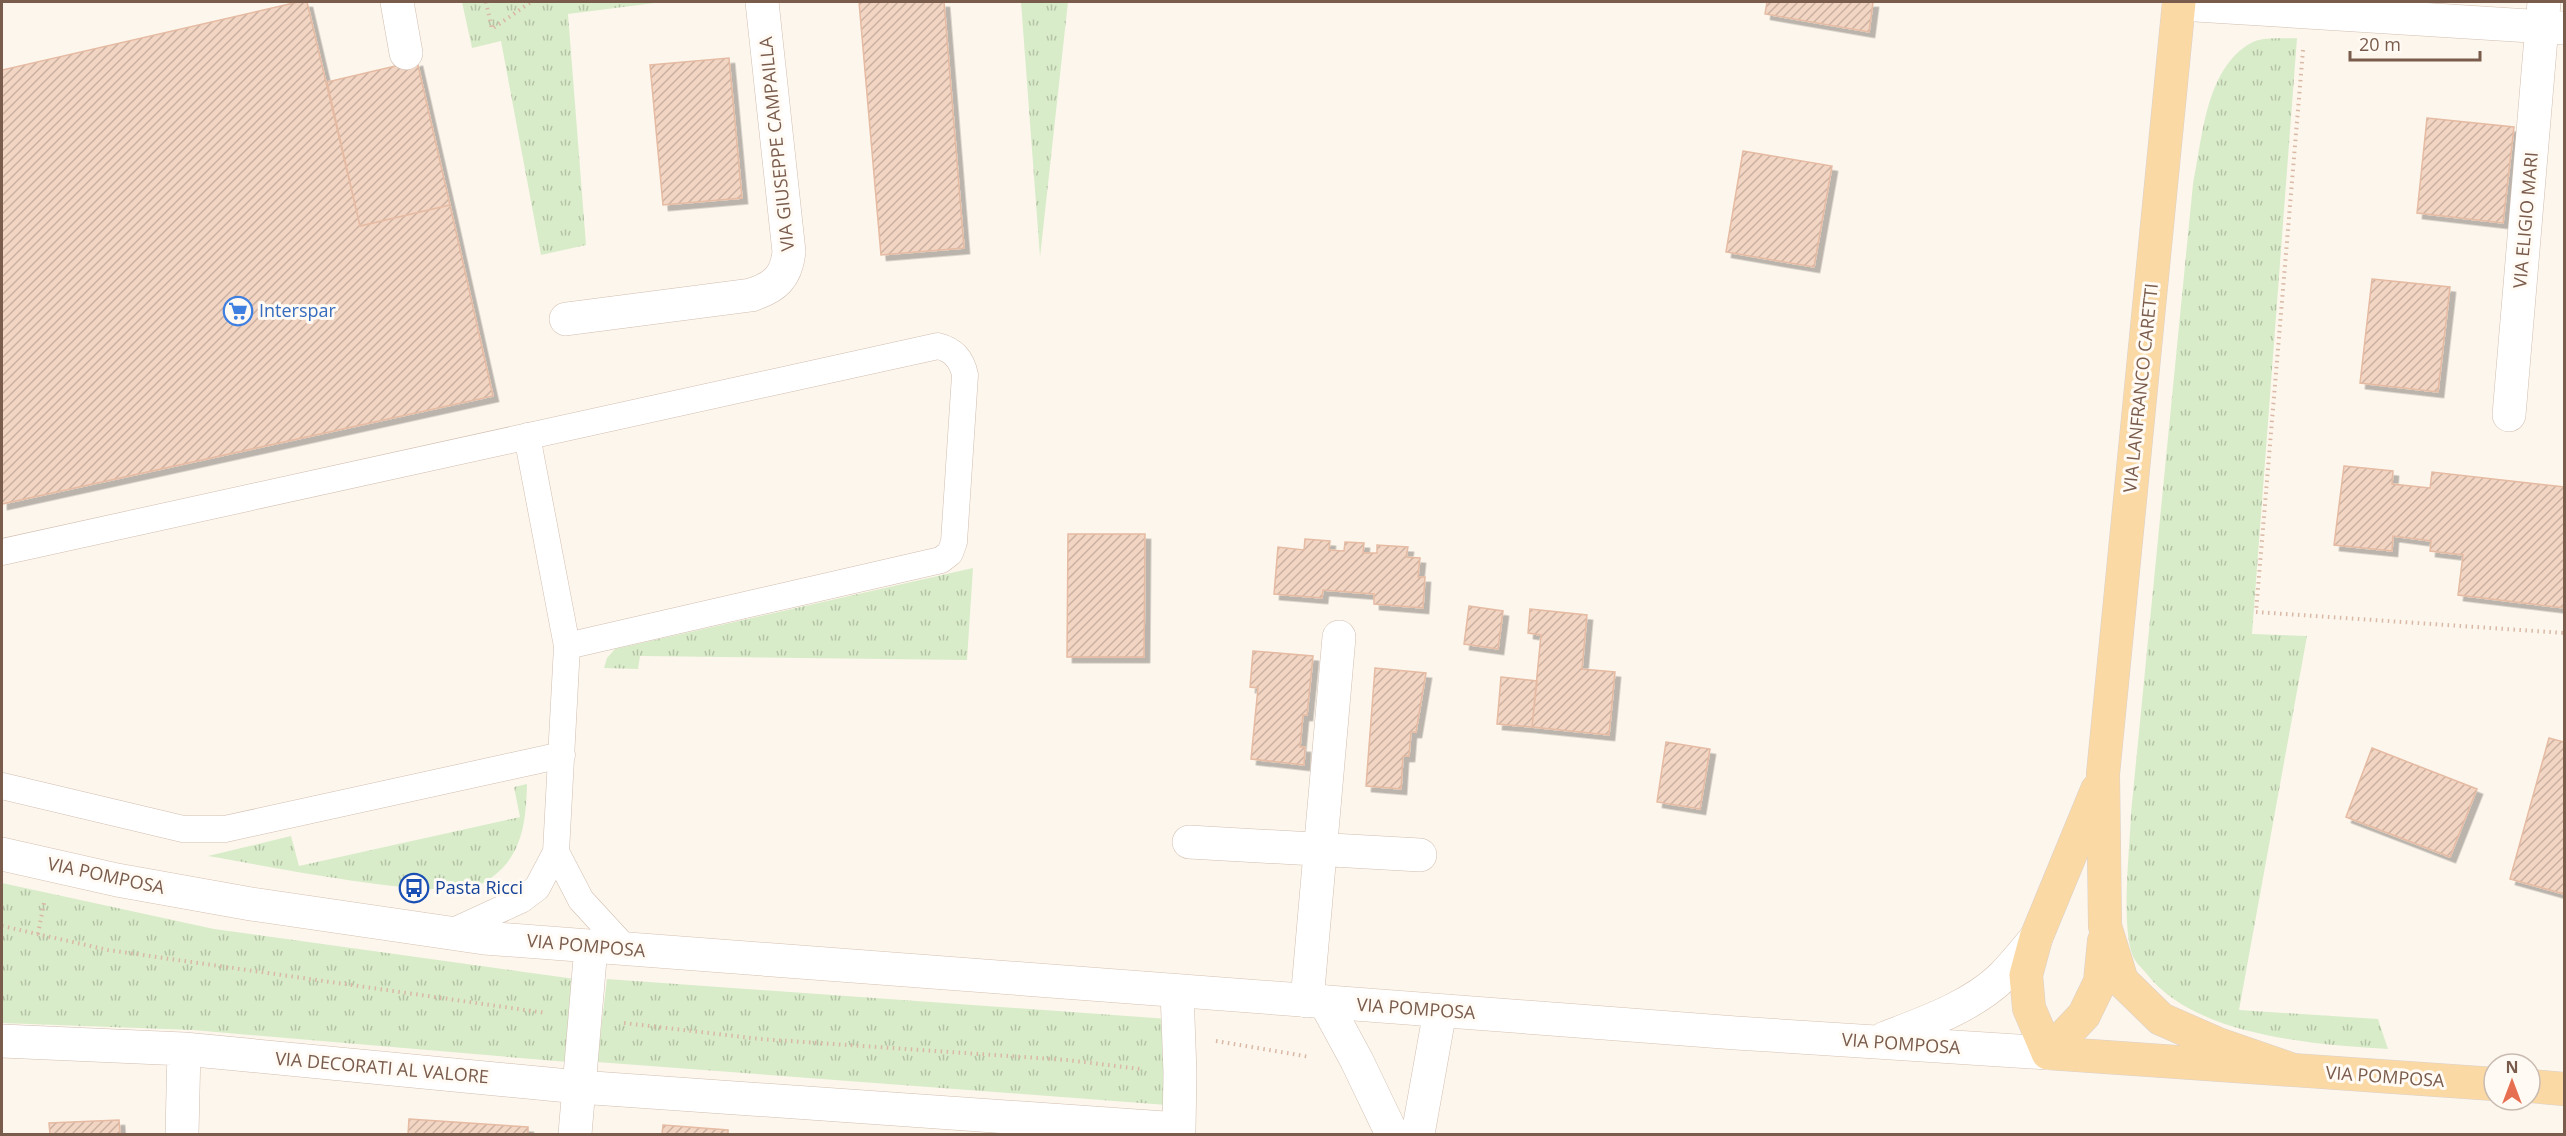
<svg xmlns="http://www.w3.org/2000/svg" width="2566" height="1136" font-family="'Open Sans',sans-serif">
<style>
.grass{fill:url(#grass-tufts)}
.building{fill:url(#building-hatch);stroke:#e6bba3;stroke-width:1.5;filter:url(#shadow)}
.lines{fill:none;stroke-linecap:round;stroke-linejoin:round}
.lane-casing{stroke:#d1beb0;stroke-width:27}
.street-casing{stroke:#d1beb0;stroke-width:34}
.secondary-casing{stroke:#d6c0b0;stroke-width:34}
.primary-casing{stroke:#dad1cd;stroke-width:34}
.path{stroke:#d9b8a5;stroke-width:4;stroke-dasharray:1.5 4.5;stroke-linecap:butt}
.lane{stroke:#fff;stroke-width:26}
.street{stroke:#fff;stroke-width:33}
.secondary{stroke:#fff;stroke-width:33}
.primary{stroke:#fbd9a5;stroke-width:33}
.labels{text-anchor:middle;stroke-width:6;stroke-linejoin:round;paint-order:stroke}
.street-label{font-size:18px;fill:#7a5c4d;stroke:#fffaf3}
.shop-label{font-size:18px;fill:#366cbe;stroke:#fffaf3;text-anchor:start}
.transit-label{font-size:18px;fill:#164399;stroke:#fffaf3;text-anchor:start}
</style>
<defs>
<pattern id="grass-tufts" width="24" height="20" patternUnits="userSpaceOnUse" patternTransform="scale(1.5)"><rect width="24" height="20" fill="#d8ecc9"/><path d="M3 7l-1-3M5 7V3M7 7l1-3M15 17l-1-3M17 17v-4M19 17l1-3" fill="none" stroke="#b4c2a5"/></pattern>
<pattern id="building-hatch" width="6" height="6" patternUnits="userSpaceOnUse" patternTransform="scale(1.5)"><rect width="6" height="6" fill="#f3d5c3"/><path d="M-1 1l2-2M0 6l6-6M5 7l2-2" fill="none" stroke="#cab0a1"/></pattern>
<filter id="shadow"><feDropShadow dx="5.5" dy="5.5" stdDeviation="0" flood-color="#0004"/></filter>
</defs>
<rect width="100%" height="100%" fill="#fdf6ec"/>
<path class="grass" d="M 462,2 L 663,2 L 568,14 L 586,245 L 541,255 L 501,41 L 472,48 Z
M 1021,2 L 1068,2 L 1040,257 Z
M 2297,38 L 2252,634 L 2307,636 L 2239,1010 L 2378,1019 L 2388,1049 C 2314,1044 2195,1037 2146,973 C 2141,967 2134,961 2132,954 C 2121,920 2130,850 2131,813 L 2193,184 C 2203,137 2205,69 2251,43 C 2262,36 2285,39 2297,38 Z
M 973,568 L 967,660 L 640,656 L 638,669 L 604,668 L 607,658 L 615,649 Z
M 527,784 C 526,824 522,861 483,883 C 446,904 259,864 208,856 L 291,836 L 299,866 L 520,817 L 514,787 Z
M 2,883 L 214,929 L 575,979 L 568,1062 L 193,1030 L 2,1023 Z
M 607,979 L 1169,1019 L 1167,1105 L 597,1062 Z"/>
<path class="building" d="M 298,2 L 307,2 L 360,226 L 450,205 L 493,396 L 2,504 L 2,70 Z
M 859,2 L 944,2 L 964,248 L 881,255 Z
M 1767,2 L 1873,2 L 1869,32 L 1765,14 Z
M 729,58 L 742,198 L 663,205 L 650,65 Z
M 417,61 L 450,205 L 360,226 L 327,82 Z
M 2427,118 L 2514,127 L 2503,223 L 2417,213 Z
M 1743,151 L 1832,166 L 1814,267 L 1726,252 Z
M 2372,279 L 2450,287 L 2438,392 L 2360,383 Z
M 2344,466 L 2393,471 L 2392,484 L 2430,488 L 2432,472 L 2564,487 L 2564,608 L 2458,595 L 2463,555 L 2430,551 L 2431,541 L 2393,536 L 2392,551 L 2334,545 Z
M 1068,534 L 1145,534 L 1144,657 L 1067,657 Z
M 1305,539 L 1330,541 L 1329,550 L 1344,551 L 1345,542 L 1364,543 L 1363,553 L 1377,553 L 1377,545 L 1408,547 L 1406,557 L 1420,558 L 1418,577 L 1425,577 L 1423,608 L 1374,604 L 1374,594 L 1323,590 L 1322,598 L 1274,594 L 1278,547 L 1304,550 Z
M 1469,606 L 1503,611 L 1498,649 L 1464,644 Z
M 1530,609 L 1587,615 L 1582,669 L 1615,672 L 1609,735 L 1532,727 L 1541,635 L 1528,633 Z
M 1253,651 L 1313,656 L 1307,715 L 1303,715 L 1300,747 L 1305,747 L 1304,765 L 1251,759 L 1258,688 L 1250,687 Z
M 1375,668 L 1426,673 L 1416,732 L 1411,732 L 1409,756 L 1403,756 L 1401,789 L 1366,786 Z
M 1501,677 L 1537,681 L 1532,727 L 1497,724 Z
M 2549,738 L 2564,742 L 2564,894 L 2510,879 Z
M 1666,742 L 1710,749 L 1700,809 L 1657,802 Z
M 2372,748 L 2477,789 L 2450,857 L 2346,817 Z
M 409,1119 L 528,1127 L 528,1134 L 408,1134 Z
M 119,1120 L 120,1134 L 50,1134 L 49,1123 Z
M 663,1125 L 728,1130 L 728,1134 L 662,1134 Z"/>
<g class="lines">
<g class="lane-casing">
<path id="lane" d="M 527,436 L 567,646 L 556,852
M 2,552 L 938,346 C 954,350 962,360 965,375 L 954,542 L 950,553 L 941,560 L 567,646
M 2,786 L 183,829 L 225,829 L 562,755
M 449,933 L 521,900 L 537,888 L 556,852 L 581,900 L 627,950"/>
</g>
<g class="street-casing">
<path id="street" d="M 397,2 L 406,53
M 2179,4 L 2563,28
M 566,319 L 751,295 C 775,287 786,278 789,252 L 762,2
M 2509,415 L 2544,2
M 1189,842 L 1420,855
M 1307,1001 L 1339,637
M 1325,1002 L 1357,1061 L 1392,1134
M 2,1041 L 184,1049 L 579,1087 L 1179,1129 L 1180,1073 L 1177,991
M 182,1134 L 184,1049
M 575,1134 L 591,947
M 1418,1134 L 1440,1011"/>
</g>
<g class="secondary-casing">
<path id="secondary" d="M 2,854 L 117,880 L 251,904 L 484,938 L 1736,1033 L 2048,1053
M 1885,1038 C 1924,1023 1971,1007 2002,977 C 2014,965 2025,951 2036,938"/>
</g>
<g class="primary-casing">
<path id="primary" d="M 2179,2 L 2103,774 L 2105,926 L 2122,981 L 2161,1019 L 2218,1044 L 2293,1070
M 2048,1053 L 2494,1084
M 2048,1053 L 2029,1008 L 2026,975 L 2036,938 L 2097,790
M 2048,1053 L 2084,1015 L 2100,982 L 2104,941
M 2530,1086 L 2564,1089"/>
</g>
<path class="path" d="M 486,2 L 492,29 L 531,2
M 2303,50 L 2256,612 L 2564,633
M 2,926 L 108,950 L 546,1013
M 38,934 L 44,903
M 624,1023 L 760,1039 L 1067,1060 L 1140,1069
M 1216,1041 L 1310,1057"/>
<use href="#lane" class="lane"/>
<use href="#street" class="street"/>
<use href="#secondary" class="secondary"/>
<use href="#primary" class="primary"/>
</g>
<defs>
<g id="supermarket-ring" transform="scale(1.5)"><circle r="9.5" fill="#fffaf3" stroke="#3f7fe0" stroke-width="1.5"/><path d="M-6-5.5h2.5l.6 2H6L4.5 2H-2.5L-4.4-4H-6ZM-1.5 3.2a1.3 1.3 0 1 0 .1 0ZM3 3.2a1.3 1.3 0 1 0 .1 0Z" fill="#3f7fe0"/></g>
<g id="bus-ring" transform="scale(1.5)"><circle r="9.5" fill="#fffaf3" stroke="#1a4fb4" stroke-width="1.5"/><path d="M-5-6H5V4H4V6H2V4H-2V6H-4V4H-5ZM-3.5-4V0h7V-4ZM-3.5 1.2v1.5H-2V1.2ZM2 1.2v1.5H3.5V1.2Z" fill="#1a4fb4"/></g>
</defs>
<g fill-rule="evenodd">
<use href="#supermarket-ring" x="238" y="311"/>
<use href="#bus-ring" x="414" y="888"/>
</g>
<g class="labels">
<g class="street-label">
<text transform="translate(777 144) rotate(-96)" y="6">VIA GIUSEPPE CAMPAILLA</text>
<text transform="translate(2526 220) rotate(-85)" y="6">VIA ELIGIO MARI</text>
<text transform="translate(2141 388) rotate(-84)" y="6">VIA LANFRANCO CARETTI</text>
<text transform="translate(106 876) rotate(12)" y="6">VIA POMPOSA</text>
<text transform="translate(586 946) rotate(5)" y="6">VIA POMPOSA</text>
<text transform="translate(1416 1009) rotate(4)" y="6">VIA POMPOSA</text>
<text transform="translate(1901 1044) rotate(4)" y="6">VIA POMPOSA</text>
<text transform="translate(382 1068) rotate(5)" y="6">VIA DECORATI AL VALORE</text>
<text transform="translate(2385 1077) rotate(4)" y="6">VIA POMPOSA</text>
</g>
<g class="shop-label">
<text x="259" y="317">Interspar</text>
</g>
<g class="transit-label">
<text x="435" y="894">Pasta Ricci</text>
</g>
</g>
<rect width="2566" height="1136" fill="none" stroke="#7a5c4d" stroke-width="6"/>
<g transform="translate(2512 1082)"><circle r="28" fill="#fffaf3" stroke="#cabbb1" stroke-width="1.5"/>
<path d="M0-4.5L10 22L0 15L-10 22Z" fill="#e76f51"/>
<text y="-9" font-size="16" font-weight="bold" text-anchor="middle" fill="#7a5c4d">N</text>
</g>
<path d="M2350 51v9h130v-9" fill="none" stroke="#7a5c4d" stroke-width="3"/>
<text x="2359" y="51" font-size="18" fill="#7a5c4d" stroke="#fffaf3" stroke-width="4.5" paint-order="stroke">20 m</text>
</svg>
